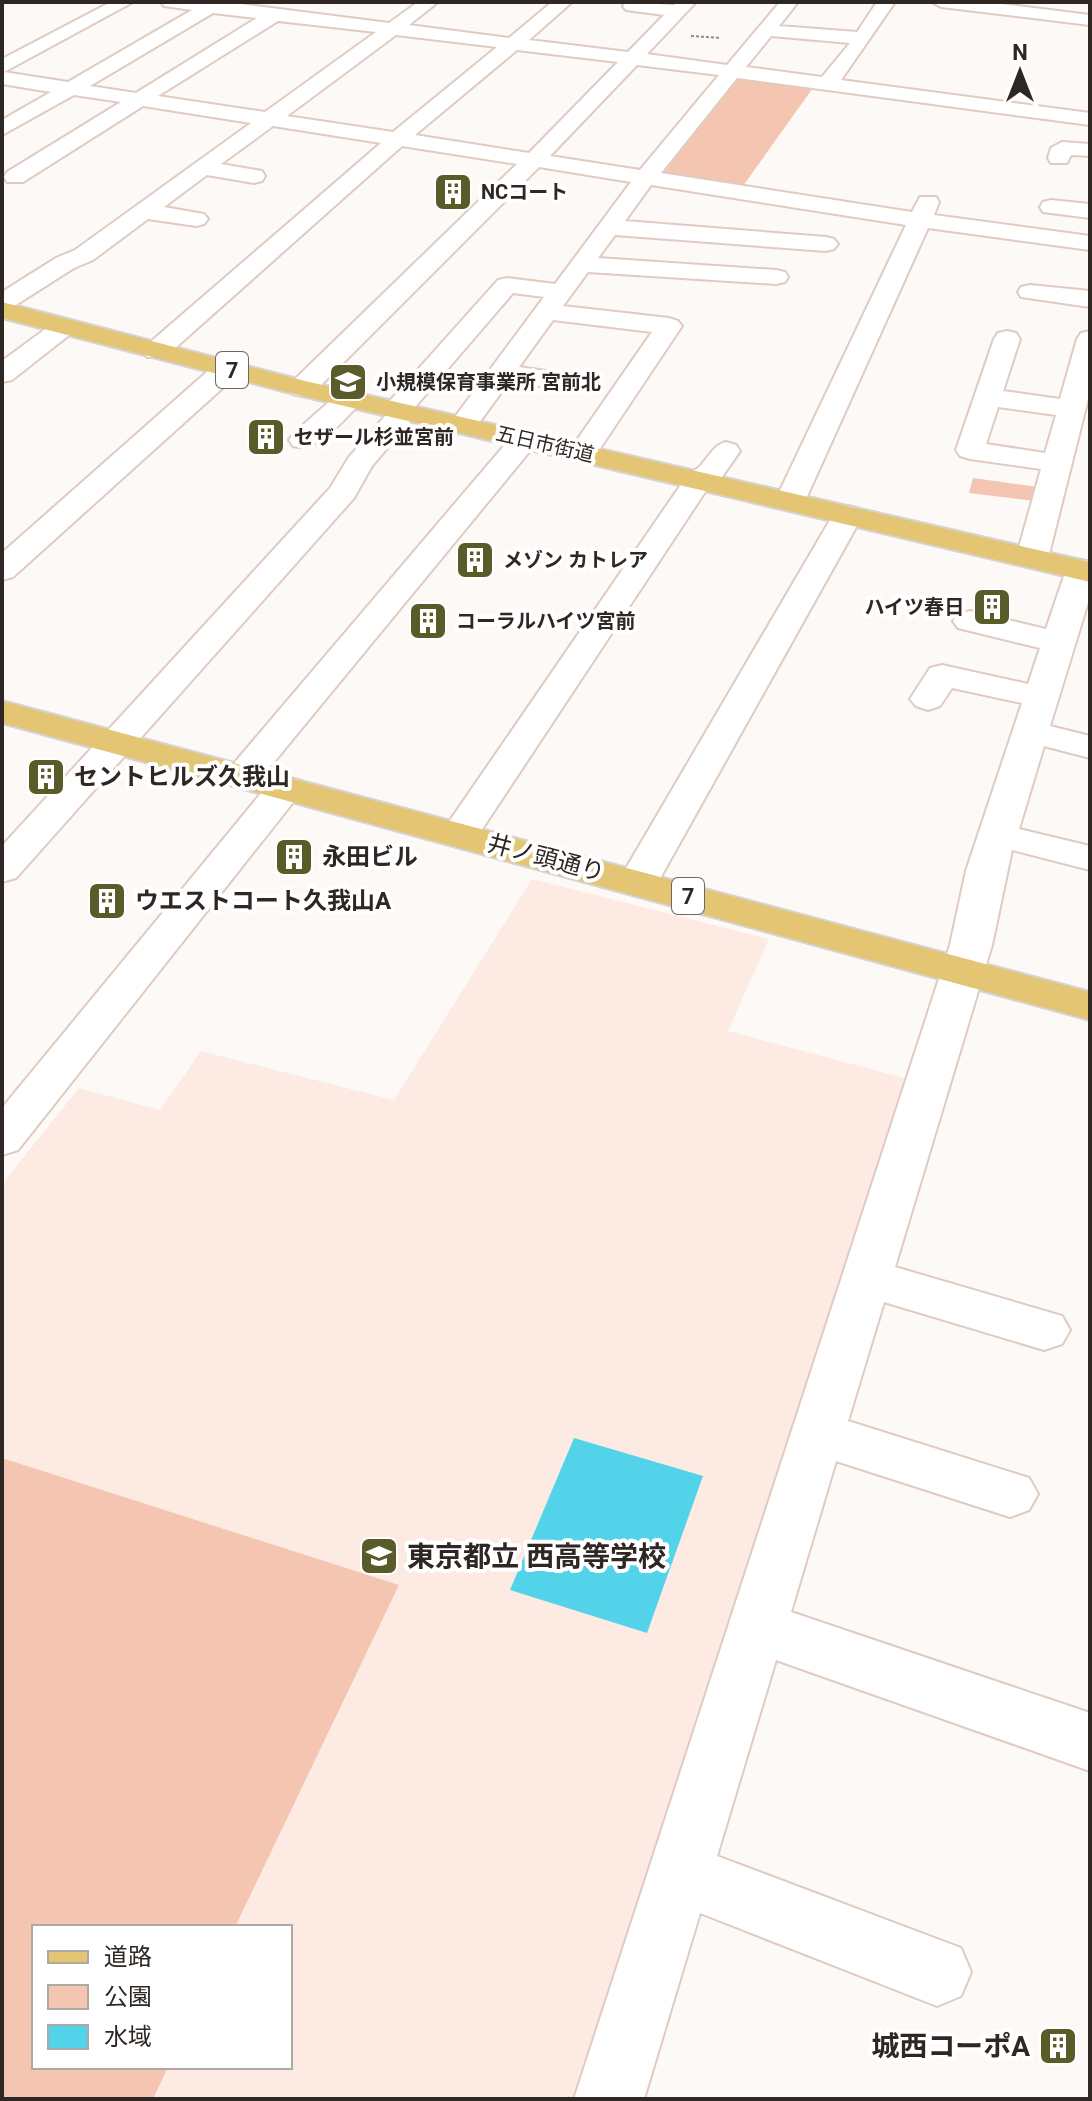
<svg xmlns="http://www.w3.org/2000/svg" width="1092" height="2101" font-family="Roboto,'Noto Sans JP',sans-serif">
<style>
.built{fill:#fdebe3;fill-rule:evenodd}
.green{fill:#f4c5b0}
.water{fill:#53d3e9}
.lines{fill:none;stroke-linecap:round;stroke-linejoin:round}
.minor-casing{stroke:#e0cbc1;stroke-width:4}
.major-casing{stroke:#d5d4d3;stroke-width:4}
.path{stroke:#908a86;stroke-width:2;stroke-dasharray:3 2;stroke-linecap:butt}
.minor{fill:#fff;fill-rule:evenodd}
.major{fill:#e4c574;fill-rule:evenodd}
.labels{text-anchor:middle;stroke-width:8;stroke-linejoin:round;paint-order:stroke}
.far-poi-label{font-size:20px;font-weight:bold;fill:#2f2723;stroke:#fff;text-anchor:start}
.far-street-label{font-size:20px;fill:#2f2723;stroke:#fff}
.shield{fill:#fff;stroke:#6d6865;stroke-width:2}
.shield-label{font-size:22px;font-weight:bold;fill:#2f2723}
.poi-label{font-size:24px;font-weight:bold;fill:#2f2723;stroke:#fff;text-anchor:start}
.street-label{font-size:24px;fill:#2f2723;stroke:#fff}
.near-poi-label{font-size:28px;font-weight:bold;fill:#2f2723;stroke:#fff;text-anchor:start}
</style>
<rect width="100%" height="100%" fill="#fdf9f7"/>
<path class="built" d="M 532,879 L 769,939 L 728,1031 L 915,1081 L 573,2099 L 2,2099 L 2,1184 L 79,1088 L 160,1110 L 201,1051 L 394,1100 ZM 34,1927 L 290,1927 L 290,2067 L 34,2067 Z"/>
<path class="green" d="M 739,75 L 815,85 L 743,186 L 663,174 Z
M 973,478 L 1038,487 L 1035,501 L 969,493 Z
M 2,1458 L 399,1585 L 235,1927 L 34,1927 L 34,2067 L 168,2067 L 153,2099 L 2,2099 Z"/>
<path class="water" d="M 574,1438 L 703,1476 L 647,1633 L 510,1590 Z"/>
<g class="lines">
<g class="minor-casing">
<path id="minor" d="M 111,2 L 133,2 L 4,72 L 68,82 L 192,10 L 164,6 L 161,2 L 225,2 L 389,23 L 418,2 L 438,2 L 409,25 L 509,38 L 552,2 L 572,2 L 529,40 L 628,52 L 664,15 L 626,10 L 623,6 L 626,2 L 674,5 L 677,2 L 696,2 L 647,54 L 727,65 L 780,2 L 798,2 L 779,26 L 857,32 L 877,2 L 895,2 L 841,80 L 1090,113 L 1090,125 L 737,78 L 661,173 L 912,212 L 920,197 L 936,197 L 939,202 L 934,215 L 1090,236 L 1090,250 L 928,228 L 805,501 L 801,507 L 790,510 L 779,507 L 775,501 L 906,225 L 651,185 L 625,221 L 826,237 L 834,239 L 838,244 L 834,249 L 826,251 L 615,235 L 598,258 L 776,270 L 785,272 L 788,277 L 785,282 L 776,284 L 588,272 L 563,306 L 669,318 L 678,321 L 682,326 L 593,459 L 583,462 L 573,459 L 568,453 L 652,332 L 553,320 L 519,367 L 573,375 L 577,381 L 573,387 L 563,389 L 509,382 L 473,431 L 463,433 L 453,431 L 449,425 L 544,297 L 513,293 L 415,407 L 418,412 L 372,466 L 354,498 L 16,878 L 2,882 L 2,846 L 330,488 L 349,457 L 386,415 L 383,410 L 387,404 L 498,280 L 507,278 L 555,284 L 631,182 L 539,167 L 312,394 L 302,396 L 292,394 L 288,388 L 292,382 L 517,164 L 402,146 L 165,357 L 147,357 L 143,351 L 147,345 L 381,143 L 273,126 L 221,164 L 262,171 L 265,176 L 262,181 L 254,183 L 207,175 L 164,207 L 204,214 L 208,219 L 204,224 L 196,226 L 148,219 L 93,260 L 74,268 L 11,308 L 2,311 L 2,292 L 56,258 L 75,250 L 251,123 L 143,106 L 23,182 L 7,182 L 4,177 L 7,172 L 121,102 L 74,95 L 2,135 L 2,120 L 51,92 L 2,84 L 2,59 ZM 213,13 L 257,18 L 136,93 L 90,86 ZM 278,21 L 376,32 L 265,112 L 158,96 ZM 396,35 L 497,47 L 393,132 L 287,116 ZM 771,36 L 850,43 L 822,77 L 746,67 ZM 517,50 L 618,62 L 529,153 L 415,135 ZM 637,65 L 719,75 L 640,170 L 550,156 Z
M 932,2 L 985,2 L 1090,15 L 1090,25 L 941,7 Z
M 1062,142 L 1090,144 L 1090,156 L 1071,155 L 1067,163 L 1051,163 L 1048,158 L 1051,148 Z
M 1051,200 L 1090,204 L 1090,218 L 1043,212 L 1040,207 L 1043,202 Z
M 1030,285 L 1090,291 L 1090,307 L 1021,297 L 1018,292 L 1021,287 Z
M 64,319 L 73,322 L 77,327 L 73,332 L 12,380 L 2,382 L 2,361 L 55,322 Z
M 1007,331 L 1016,333 L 1020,339 L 1003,391 L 1060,399 L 1077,339 L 1081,333 L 1090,331 L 1090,391 L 1048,558 L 1043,565 L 1032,567 L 1021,565 L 1016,558 L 1041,469 L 970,459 L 960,456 L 956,450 L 994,339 L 998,333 ZM 998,407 L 1056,415 L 1045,453 L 986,444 Z
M 227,361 L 237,363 L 240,369 L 237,375 L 13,577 L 2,580 L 2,553 L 217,363 Z
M 349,391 L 359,393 L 363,399 L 359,405 C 341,421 319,453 293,446 L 289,440 L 293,434 L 339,393 Z
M 524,431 L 534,434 L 538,440 L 534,446 L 256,784 L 243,787 L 230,784 L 224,776 L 230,768 L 514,434 Z
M 726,442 L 736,445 L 740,451 L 715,487 L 707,489 L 473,843 L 459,847 L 445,843 L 440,835 L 689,473 C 706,468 708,447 726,442 Z
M 848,506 L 859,509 L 863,515 L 658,882 L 652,891 L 638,894 L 624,891 L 618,882 L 833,515 L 837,509 Z
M 1082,560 L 1090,562 L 1090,596 L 1050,726 L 1090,736 L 1090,758 L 1044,746 L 1019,829 L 1090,846 L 1090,870 L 1012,850 L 992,945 L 895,1267 L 1062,1316 L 1070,1330 L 1062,1344 L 1044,1350 L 884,1302 L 848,1421 L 1029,1478 L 1038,1494 L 1029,1510 L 1010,1517 L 836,1461 L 791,1612 L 1090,1713 L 1090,1771 L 776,1660 L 717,1856 L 961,1948 L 971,1972 L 961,1996 L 937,2006 L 700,1913 L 644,2099 L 574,2099 L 950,945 L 966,871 L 1022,703 L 952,688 L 940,706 L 928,710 L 916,706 L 910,699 L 930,668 L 942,665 L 1028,684 L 1040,648 L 958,628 L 953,621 L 958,614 L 970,611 L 1046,629 L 1066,570 L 1071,563 Z
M 285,777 L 298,780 L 304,788 L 298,796 L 18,1150 L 2,1155 L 2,1108 L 272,780 Z"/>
</g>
<g class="major-casing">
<path id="major" d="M 2,302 L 305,381 L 1090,562 L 1090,582 L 302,396 L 2,318 Z
M 2,701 L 1090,992 L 1090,1020 L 2,723 Z"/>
</g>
<path class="path" d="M 691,36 L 721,38"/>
<use href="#minor" class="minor"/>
<use href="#major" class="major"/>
</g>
<defs>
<g id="building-square" transform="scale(2)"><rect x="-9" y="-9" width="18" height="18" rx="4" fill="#595c29" stroke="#fff"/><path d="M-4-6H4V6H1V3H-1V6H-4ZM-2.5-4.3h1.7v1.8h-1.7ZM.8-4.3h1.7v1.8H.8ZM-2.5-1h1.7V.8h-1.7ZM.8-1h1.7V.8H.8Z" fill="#fff"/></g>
<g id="school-square" transform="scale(2)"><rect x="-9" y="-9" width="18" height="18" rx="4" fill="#595c29" stroke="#fff"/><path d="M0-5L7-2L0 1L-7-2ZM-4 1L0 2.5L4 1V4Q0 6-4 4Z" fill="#fff"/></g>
</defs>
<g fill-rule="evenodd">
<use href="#building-square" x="453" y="192"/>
<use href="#school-square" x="348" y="382"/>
<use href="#building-square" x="266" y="437"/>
<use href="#building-square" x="475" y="560"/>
<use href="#building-square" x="992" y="607"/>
<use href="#building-square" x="428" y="621"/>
<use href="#building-square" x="46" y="777"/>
<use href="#building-square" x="294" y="857"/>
<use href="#building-square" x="107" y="901"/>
<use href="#school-square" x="379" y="1556"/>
<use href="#building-square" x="1058" y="2046"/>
</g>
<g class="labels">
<g class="far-poi-label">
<text x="481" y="199">NCコート</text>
<text x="376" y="389">小規模保育事業所 宮前北</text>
<text x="294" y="444">セザール杉並宮前</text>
<text x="503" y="567">メゾン カトレア</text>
<text x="964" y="614" text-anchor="end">ハイツ春日</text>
<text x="456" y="628">コーラルハイツ宮前</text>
</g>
<g class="far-street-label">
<text transform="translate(545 444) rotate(13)" y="7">五日市街道</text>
</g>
<g class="shield">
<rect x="216" y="352" width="32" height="36" rx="6"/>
<rect x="672" y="878" width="32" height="36" rx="6"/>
</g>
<g class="shield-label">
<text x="232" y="378">7</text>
<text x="688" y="904">7</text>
</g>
<g class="poi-label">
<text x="74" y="785">セントヒルズ久我山</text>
<text x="322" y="865">永田ビル</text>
<text x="135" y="909">ウエストコート久我山A</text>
</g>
<g class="street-label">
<text transform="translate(546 858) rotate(15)" y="8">井ノ頭通り</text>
</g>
<g class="near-poi-label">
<text x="407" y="1566">東京都立 西高等学校</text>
<text x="1030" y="2056" text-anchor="end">城西コーポA</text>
</g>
</g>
<rect width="1092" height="2101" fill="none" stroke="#2f2723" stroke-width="8"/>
<rect x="32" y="1925" width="260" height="144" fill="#ffffff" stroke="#aca9a7" stroke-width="2"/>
<rect x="48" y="1951" width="40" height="12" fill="#e4c574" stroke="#aca9a7" stroke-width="2"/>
<text x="104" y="1965" font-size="24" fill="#2f2723">道路</text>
<rect x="48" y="1985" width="40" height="24" fill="#f4c5b0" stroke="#aca9a7" stroke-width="2"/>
<text x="104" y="2005" font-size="24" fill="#2f2723">公園</text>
<rect x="48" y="2025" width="40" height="24" fill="#53d3e9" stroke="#aca9a7" stroke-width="2"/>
<text x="104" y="2045" font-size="24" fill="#2f2723">水域</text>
<g transform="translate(1020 72)" stroke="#ffffff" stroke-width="6" paint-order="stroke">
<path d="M0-6L14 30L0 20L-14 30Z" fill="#2f2723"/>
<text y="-12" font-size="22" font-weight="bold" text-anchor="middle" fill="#2f2723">N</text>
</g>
</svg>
